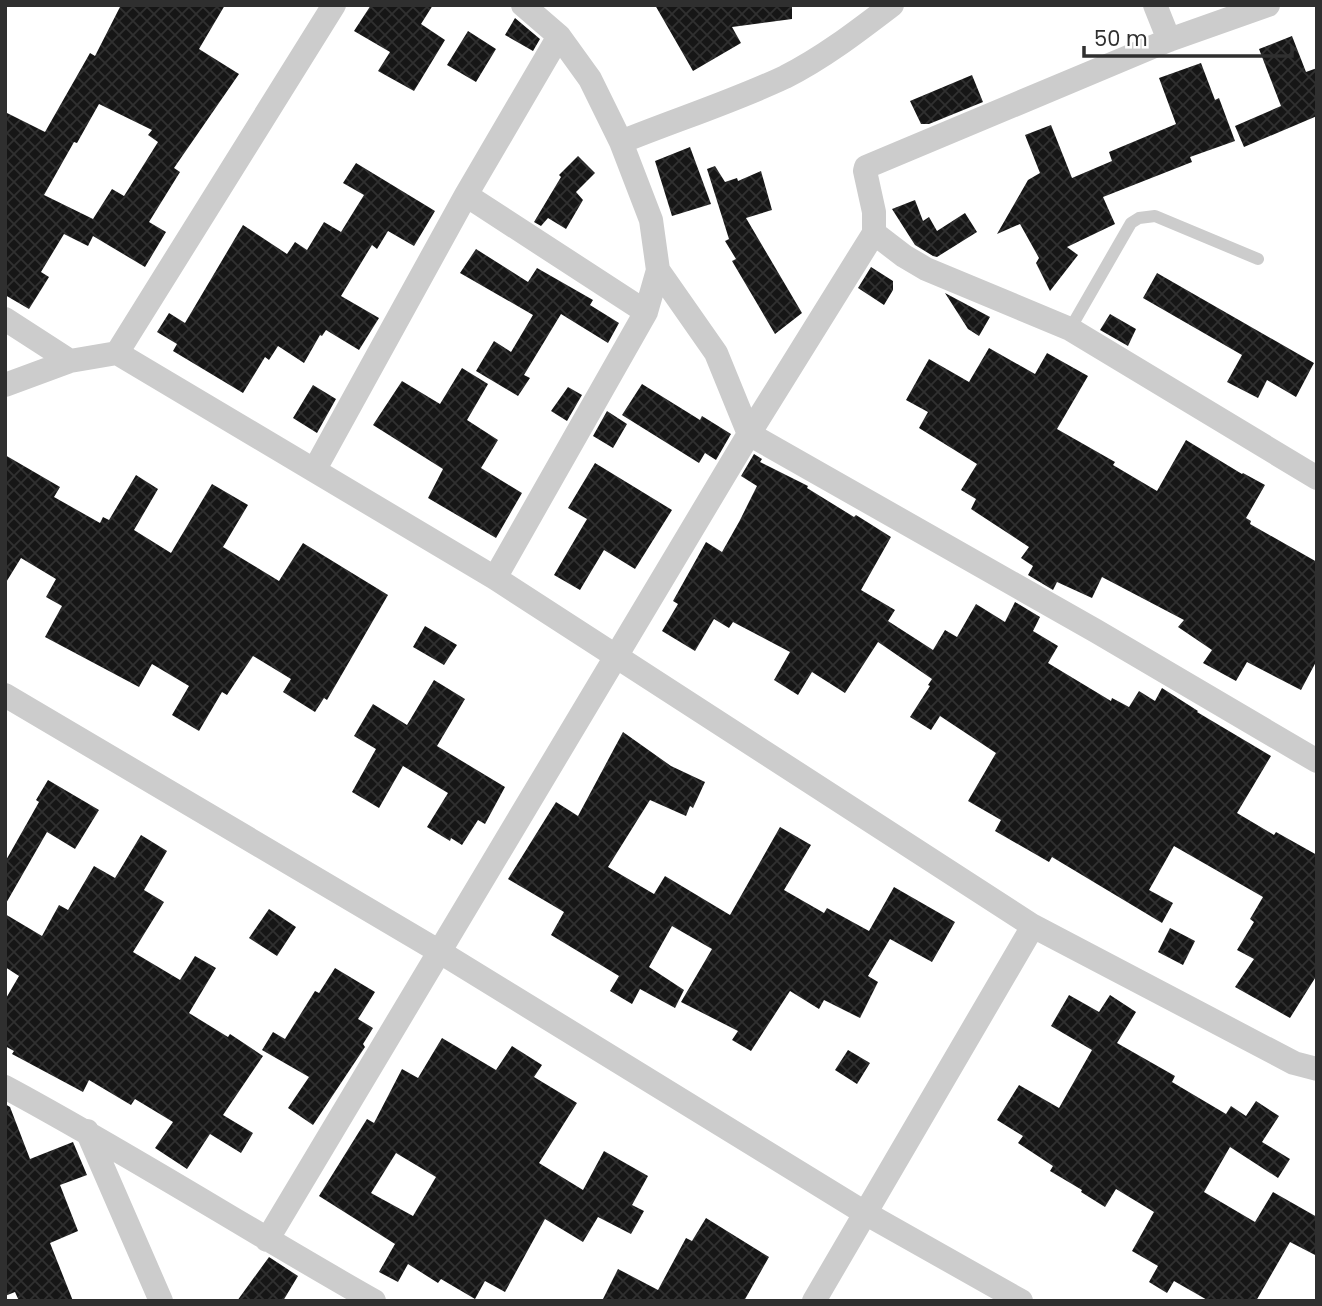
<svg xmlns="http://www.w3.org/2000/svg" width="1322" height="1306" font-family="Poppins,sans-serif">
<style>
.building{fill:url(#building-cross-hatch);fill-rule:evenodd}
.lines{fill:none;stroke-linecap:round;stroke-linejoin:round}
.service{stroke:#ccc;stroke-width:12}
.minor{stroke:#ccc;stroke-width:24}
</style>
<defs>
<pattern id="building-cross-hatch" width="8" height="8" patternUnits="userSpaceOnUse" patternTransform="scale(1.75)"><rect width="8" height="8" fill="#161616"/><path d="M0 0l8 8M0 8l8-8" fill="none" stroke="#303030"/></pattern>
</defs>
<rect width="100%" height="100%" fill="#fff"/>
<path class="building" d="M 121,5 L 225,5 L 199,49 L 239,74 L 174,168 L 180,172 L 149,222 L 166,232 L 145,267 L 93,236 L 88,246 L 64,234 L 41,272 L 49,277 L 29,309 L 5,295 L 5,112 L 45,132 L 90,53 L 95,56 ZM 99,104 L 152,130 L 148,135 L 158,142 L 124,196 L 112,189 L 93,219 L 44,195 L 74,142 L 77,143 Z
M 371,5 L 433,5 L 421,24 L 445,40 L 414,91 L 378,71 L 390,52 L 354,31 Z
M 655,5 L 792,5 L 792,19 L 732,27 L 741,43 L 693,71 Z
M 515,18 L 540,39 L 533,51 L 505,35 Z
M 468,31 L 496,49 L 476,82 L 447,65 Z
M 1292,36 L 1306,72 L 1317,68 L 1317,116 L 1244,147 L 1235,126 L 1281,106 L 1259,49 Z
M 1201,63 L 1215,100 L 1219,98 L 1235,141 L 1190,157 L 1192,162 L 1103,197 L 1115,224 L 1067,247 L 1078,255 L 1050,291 L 1036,263 L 1039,258 L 1020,224 L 997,234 L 1028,180 L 1040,173 L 1025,135 L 1051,125 L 1072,178 L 1112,161 L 1109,152 L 1176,124 L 1159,78 Z
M 972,75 L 983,102 L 929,124 L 921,124 L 910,101 Z
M 690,147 L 711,204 L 672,216 L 655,161 Z
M 578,156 L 595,173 L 576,192 L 583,200 L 566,229 L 548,218 L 541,226 L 534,222 L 561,177 L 559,175 Z
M 356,163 L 435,211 L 414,246 L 388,231 L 377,249 L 372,245 L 341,296 L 379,318 L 359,350 L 326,330 L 322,336 L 320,335 L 304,363 L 278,346 L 269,360 L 265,357 L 243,393 L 173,351 L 177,344 L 157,332 L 169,313 L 185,323 L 243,225 L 287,254 L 295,242 L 307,250 L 324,222 L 341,232 L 364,195 L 343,183 Z
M 715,166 L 725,182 L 737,178 L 738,181 L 761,171 L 772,210 L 746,218 L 802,313 L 775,334 L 732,261 L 736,259 L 725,241 L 729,239 L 707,169 Z
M 915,200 L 923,221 L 929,217 L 937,231 L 965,213 L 977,232 L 937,257 L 933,256 L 915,245 L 892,209 Z
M 476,249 L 528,282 L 537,268 L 593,300 L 590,305 L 619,323 L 608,343 L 561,314 L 524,375 L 530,378 L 518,396 L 476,371 L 494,341 L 511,352 L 533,315 L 460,273 Z
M 871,267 L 893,281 L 893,290 L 884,305 L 858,288 Z
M 1157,273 L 1314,363 L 1296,397 L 1267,380 L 1258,398 L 1227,382 L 1242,355 L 1143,298 Z
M 945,293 L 990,317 L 979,336 L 968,329 Z
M 1110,314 L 1136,329 L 1128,346 L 1100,330 Z
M 989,348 L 1035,374 L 1047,353 L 1088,376 L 1057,429 L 1115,462 L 1113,465 L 1157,491 L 1186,440 L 1242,474 L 1243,473 L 1265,485 L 1246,518 L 1251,521 L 1250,524 L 1317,562 L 1317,660 L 1301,690 L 1247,662 L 1236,681 L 1203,663 L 1212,650 L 1178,627 L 1184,620 L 1102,577 L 1092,598 L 1057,582 L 1053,590 L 1028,575 L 1033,566 L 1021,558 L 1029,547 L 971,509 L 976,499 L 961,490 L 977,464 L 919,428 L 928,412 L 906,400 L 929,359 L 969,382 Z
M 462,368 L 488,384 L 467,420 L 498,440 L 481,468 L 522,493 L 496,538 L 428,498 L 443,469 L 373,425 L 402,381 L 440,404 Z
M 642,384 L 700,420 L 702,416 L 731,434 L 716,460 L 705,453 L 699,463 L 622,415 Z
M 313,385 L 336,399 L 317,433 L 293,418 Z
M 568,387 L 582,395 L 567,421 L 551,411 Z
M 607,411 L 627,424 L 613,448 L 593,436 Z
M 754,454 L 762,459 L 760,462 L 808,486 L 807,488 L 854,517 L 856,515 L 891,537 L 861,590 L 895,610 L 888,621 L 933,650 L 945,630 L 957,637 L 976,604 L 1005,622 L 1015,602 L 1040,617 L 1033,631 L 1058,646 L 1048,663 L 1111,701 L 1112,698 L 1129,707 L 1139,691 L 1155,701 L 1162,688 L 1198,711 L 1197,712 L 1271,756 L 1237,813 L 1274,835 L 1276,832 L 1317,855 L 1317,975 L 1290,1018 L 1235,987 L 1254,959 L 1237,950 L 1254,922 L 1250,919 L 1263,897 L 1174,846 L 1149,890 L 1173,903 L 1162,923 L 1052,857 L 1049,862 L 995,831 L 1001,820 L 968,801 L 996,753 L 940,716 L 931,730 L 910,717 L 930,686 L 928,685 L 932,679 L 878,642 L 845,693 L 812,672 L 798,695 L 774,680 L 790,652 L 733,622 L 729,628 L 714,619 L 695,651 L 662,631 L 678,604 L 673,601 L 706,542 L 722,552 L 739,522 L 757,486 L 741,476 Z
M 5,455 L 60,487 L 54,497 L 100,523 L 103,517 L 109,520 L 136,475 L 158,489 L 134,530 L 171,553 L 212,484 L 248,505 L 223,547 L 279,581 L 303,543 L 388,595 L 327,700 L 324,698 L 315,712 L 283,692 L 291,679 L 253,656 L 227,695 L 222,692 L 199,731 L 172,715 L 189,686 L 152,664 L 139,687 L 45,637 L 62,606 L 46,597 L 56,579 L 21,558 L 5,584 Z
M 595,463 L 672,510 L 635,569 L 604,550 L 580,590 L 554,575 L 587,519 L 568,508 Z
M 425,626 L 457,645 L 444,665 L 413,647 Z
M 434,680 L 465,699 L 437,746 L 505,787 L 485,824 L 478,820 L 462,845 L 451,838 L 450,841 L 427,827 L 448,793 L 403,766 L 379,808 L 352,792 L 376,749 L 354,736 L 373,704 L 407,725 Z
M 623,732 L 671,766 L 705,782 L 693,808 L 690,806 L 686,816 L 650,800 L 608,867 L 654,894 L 665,876 L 730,915 L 780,827 L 811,845 L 784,890 L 824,913 L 827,908 L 869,931 L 894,887 L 955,922 L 932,962 L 890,939 L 868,976 L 878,982 L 860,1018 L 824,1000 L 819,1009 L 790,991 L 751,1051 L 732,1040 L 738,1031 L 681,1002 L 712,949 L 672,926 L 649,967 L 684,990 L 675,1008 L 640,989 L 632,1004 L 610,991 L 619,976 L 551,935 L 564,912 L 508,879 L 556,802 L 578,816 Z
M 48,780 L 99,810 L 75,849 L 47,832 L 5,905 L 5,862 L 39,802 L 36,800 Z
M 141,835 L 167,851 L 144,890 L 164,902 L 133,952 L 180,980 L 195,956 L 216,968 L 189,1013 L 228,1037 L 230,1034 L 263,1056 L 223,1115 L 253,1133 L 241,1153 L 210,1134 L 187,1169 L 155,1148 L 173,1122 L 135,1099 L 131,1105 L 89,1080 L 83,1092 L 12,1054 L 14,1051 L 5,1046 L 5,1000 L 19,976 L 5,967 L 5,914 L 42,936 L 59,905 L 68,910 L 94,866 L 115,878 Z
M 269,909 L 296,927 L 277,956 L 249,938 Z
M 1170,928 L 1195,941 L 1183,965 L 1158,952 Z
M 335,968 L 375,992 L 358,1019 L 373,1028 L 363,1044 L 365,1047 L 313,1125 L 288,1108 L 309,1077 L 262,1050 L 273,1032 L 285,1039 L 315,991 L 319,993 Z
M 1069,995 L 1099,1012 L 1110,995 L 1136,1012 L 1117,1043 L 1175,1076 L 1172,1082 L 1226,1114 L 1231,1106 L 1246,1116 L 1256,1101 L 1279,1116 L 1262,1142 L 1290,1159 L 1278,1178 L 1230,1147 L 1204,1192 L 1255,1222 L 1273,1192 L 1317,1217 L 1317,1256 L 1290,1242 L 1256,1301 L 1209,1301 L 1174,1281 L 1167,1293 L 1149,1282 L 1158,1266 L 1132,1251 L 1154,1212 L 1116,1189 L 1105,1207 L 1081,1192 L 1082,1190 L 1050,1171 L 1053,1166 L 1018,1143 L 1023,1136 L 997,1120 L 1019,1085 L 1059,1108 L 1092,1050 L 1051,1026 Z
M 442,1038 L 496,1070 L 512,1046 L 542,1065 L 534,1077 L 577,1103 L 539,1163 L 583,1190 L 604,1151 L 648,1176 L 632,1205 L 644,1211 L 631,1234 L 598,1217 L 583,1242 L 545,1219 L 505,1292 L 485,1281 L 475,1299 L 441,1279 L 438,1283 L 408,1264 L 398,1282 L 379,1272 L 395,1244 L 319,1196 L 367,1119 L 374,1123 L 402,1069 L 418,1078 ZM 396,1153 L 436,1177 L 413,1216 L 371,1193 Z
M 848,1050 L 870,1063 L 857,1084 L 835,1070 Z
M 5,1104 L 10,1107 L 30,1159 L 73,1142 L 87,1175 L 60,1185 L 78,1231 L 50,1243 L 73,1301 L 19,1301 L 15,1292 L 5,1296 Z
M 706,1218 L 769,1257 L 744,1301 L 602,1301 L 618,1269 L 658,1290 L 686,1238 L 692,1241 Z
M 269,1257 L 298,1276 L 283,1301 L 237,1301 Z"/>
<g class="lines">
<path class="service" d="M 1070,329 L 1131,223 L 1139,218 L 1155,216 L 1258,259"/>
<path class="minor" d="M 1155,5 L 1169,40
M 621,142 C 675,120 732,102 785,77 C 823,58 858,31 892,5
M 466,195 L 646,312
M 874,233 L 904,256 L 926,269 L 1070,329 L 1317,478
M 658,270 L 716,353 L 749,434 L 1096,631 L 1317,761
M 5,319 L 70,361 L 117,353 L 495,578 L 1033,926 L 1294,1063 L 1317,1069
M 117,353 L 334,5
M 5,385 L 70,361
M 315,469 L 466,195 L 559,36
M 495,578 L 646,312 L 658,270 L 651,220 L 621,142 L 590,79 L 559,36 L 523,5
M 5,695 L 440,952 L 865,1213 L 1021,1301
M 5,1087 C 130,1154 250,1231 374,1301
M 87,1131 L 161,1301
M 267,1240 L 749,434 L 874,233 L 874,212 L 865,171 L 866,167 L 1169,40 L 1268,5
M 814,1301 L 1033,926"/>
</g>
<rect width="1322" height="1306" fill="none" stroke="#2f2f2f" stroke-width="14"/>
<path d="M1084 46v10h208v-10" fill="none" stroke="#2f2f2f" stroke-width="3.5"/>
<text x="1094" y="46" font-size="21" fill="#2f2f2f" stroke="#ffffff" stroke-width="5" paint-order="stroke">50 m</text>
</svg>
